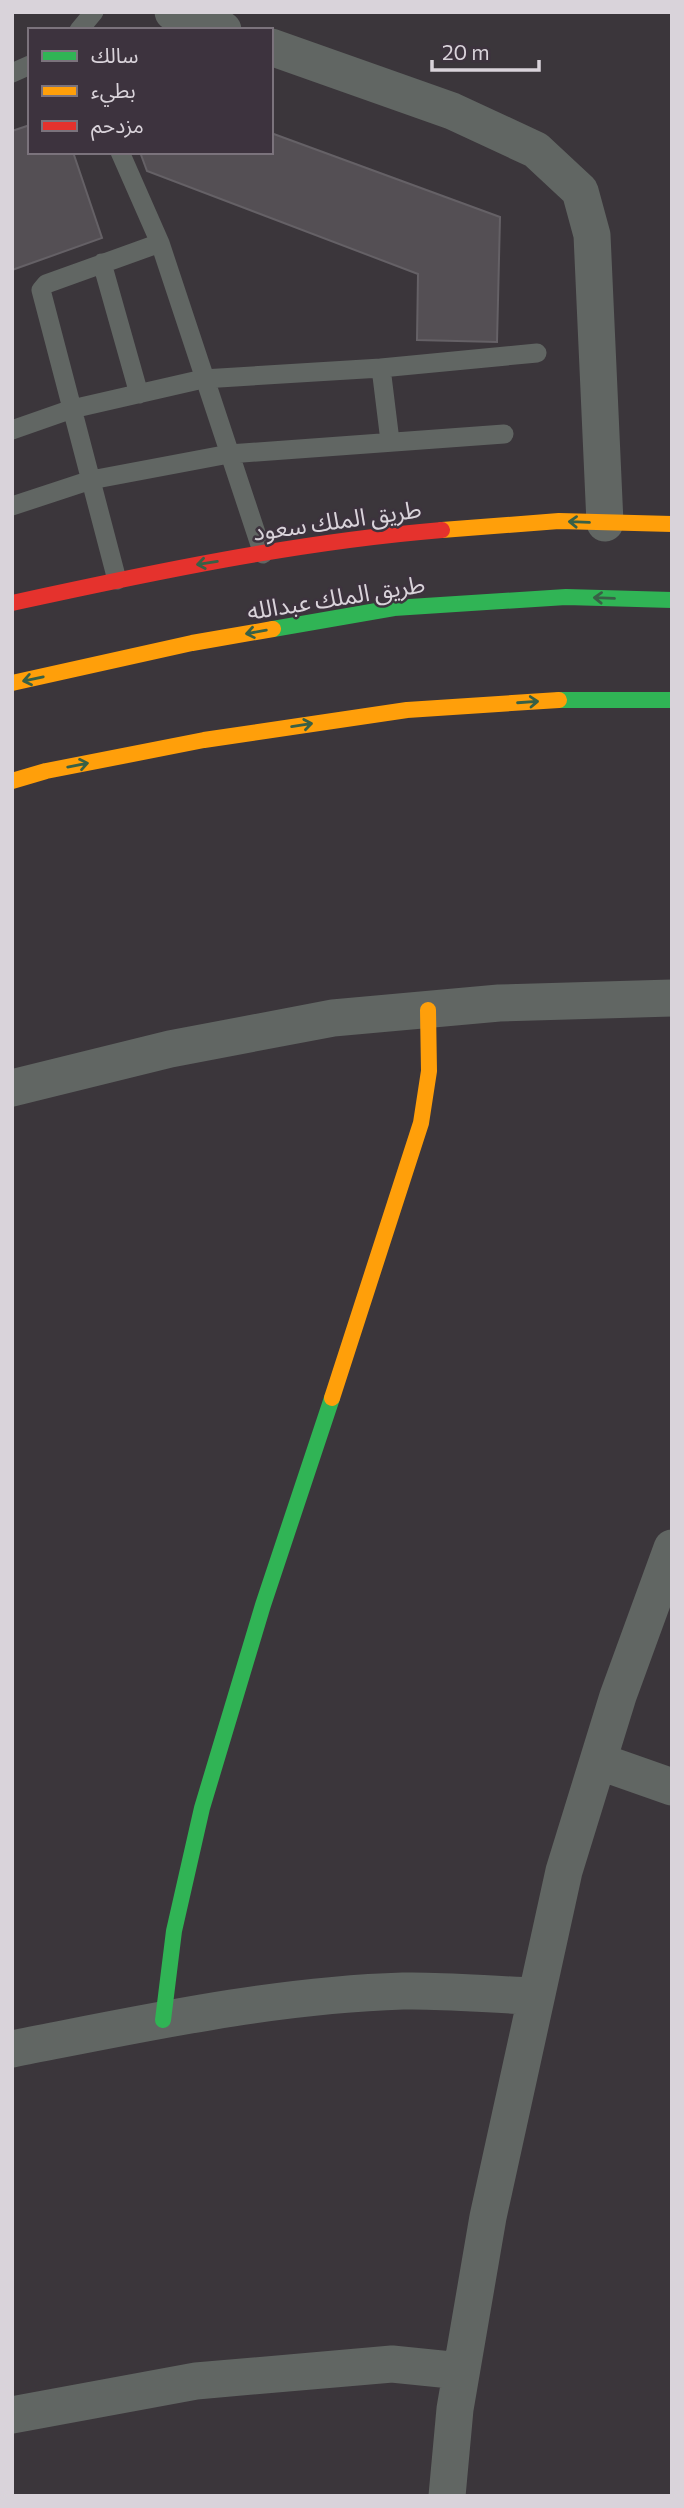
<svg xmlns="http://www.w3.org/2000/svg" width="684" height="2508" font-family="Commissioner,'Noto Sans Arabic',sans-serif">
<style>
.building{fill:#544f54;stroke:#656166;stroke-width:2}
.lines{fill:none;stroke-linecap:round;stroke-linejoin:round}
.lane{stroke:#616663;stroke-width:19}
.street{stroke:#616663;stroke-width:37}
.fast{stroke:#30b455;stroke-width:16}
.slow{stroke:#ff9f0a;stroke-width:16}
.jam{stroke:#e5322d;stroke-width:16}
.oneway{stroke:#386046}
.labels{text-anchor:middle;stroke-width:5;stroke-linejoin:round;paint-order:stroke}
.street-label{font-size:24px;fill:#d9d3da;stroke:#3d333e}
</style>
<rect width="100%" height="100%" fill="#3b363b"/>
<path class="building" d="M 30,125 L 30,152 L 73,152 L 102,238 L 12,270 L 12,131 Z
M 271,133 L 500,217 L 497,342 L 417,340 L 418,274 L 147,171 L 140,152 L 271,152 Z"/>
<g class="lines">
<path class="lane" d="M 79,30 L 94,12
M 12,73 L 30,65
M 120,152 L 160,243 L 263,554
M 102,263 L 139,394
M 381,368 L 390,441
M 12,430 L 72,409 L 203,379 L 381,368 L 537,353
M 12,506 L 91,480 L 229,454 L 504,434
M 117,580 L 41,290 L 46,284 L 160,243"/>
<path class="street" d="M 173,12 L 223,30
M 271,47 L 452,111 L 536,150 L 580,191 L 592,235 L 605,523
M 12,1088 L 170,1049 L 333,1018 L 499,1003 L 672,998
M 598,1761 L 672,1787
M 12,2049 C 141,2024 272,1995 403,1991 C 447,1990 492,1995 536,1996
M 12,2415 L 196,2381 L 392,2364 L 461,2371
M 447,2496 L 455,2409 L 488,2217 L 564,1871 L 618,1696 L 672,1548"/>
<path class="fast" d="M 273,629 L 394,608 L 566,597 L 672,600
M 559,700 L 672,700
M 163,2020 L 174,1931 L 202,1808 L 263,1605 L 332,1398"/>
<path class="slow" d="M 442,530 L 559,521 L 672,524
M 12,683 L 192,643 L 273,629
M 12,781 L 46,771 L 204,740 L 407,710 L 559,700
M 332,1398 L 421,1123 L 429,1071 L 428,1010"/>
<path class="jam" d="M 12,603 C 154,572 297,542 442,530"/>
</g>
<defs><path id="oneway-shaft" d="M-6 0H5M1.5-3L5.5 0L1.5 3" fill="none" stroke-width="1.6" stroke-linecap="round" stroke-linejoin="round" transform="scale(1.75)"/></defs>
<g class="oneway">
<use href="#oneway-shaft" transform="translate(579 522) rotate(-178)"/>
<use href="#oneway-shaft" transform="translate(207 563) rotate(171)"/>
<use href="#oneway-shaft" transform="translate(604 598) rotate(-178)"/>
<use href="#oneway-shaft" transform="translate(256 632) rotate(170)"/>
<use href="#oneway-shaft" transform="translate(33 679) rotate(168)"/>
<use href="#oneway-shaft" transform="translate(528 702) rotate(-4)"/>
<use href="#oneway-shaft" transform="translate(302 725) rotate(-9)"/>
<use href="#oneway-shaft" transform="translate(78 765) rotate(-11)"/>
</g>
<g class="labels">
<g class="street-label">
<text transform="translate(337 521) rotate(-8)" y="8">طريق الملك سعود</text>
<text transform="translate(336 598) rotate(-9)" y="8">طريق الملك عبدالله</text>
</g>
</g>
<rect width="684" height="2508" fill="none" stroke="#d9d3da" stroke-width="28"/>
<rect x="28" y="28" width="245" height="126" fill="#3d333e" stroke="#7b737c" stroke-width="2"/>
<rect x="42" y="51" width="35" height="10" fill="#30b455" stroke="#7b737c" stroke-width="2"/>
<text x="91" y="63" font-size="21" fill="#d9d3da">سالك</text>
<rect x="42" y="86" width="35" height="10" fill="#ff9f0a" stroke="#7b737c" stroke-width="2"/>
<text x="91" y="98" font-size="21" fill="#d9d3da">بطيء</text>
<rect x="42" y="121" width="35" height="10" fill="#e5322d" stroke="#7b737c" stroke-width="2"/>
<text x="91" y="133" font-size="21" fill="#d9d3da">مزدحم</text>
<path d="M432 60v10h107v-10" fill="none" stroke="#d9d3da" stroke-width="3.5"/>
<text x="442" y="60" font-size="21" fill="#d9d3da" stroke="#3d333e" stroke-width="5" paint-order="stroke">20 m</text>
</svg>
